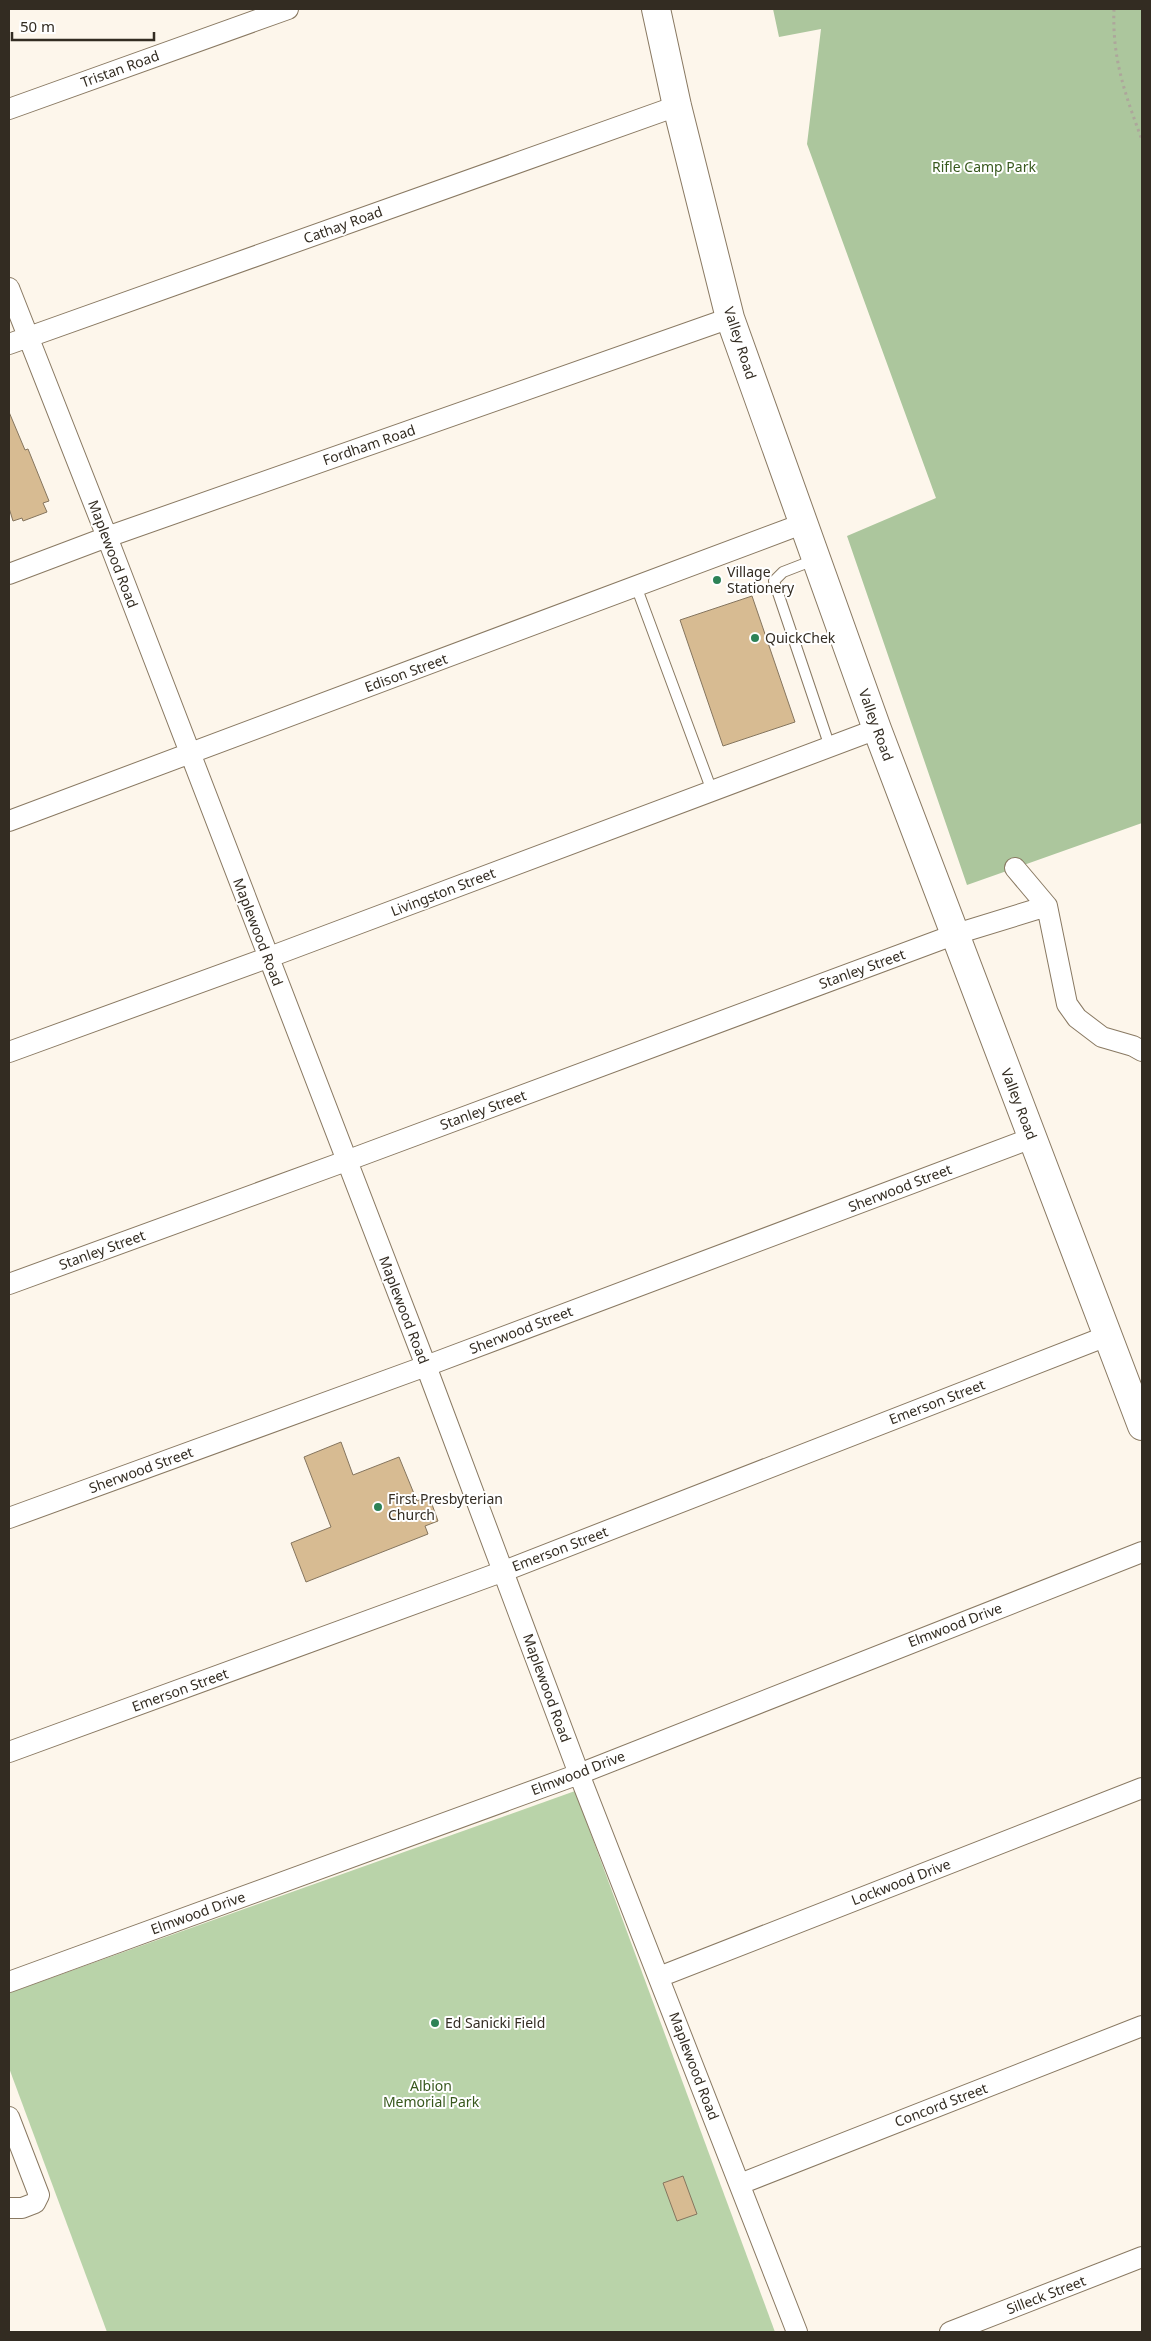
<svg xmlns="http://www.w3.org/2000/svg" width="1151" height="2341" font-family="'Noto Sans',sans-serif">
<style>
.green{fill:#b9d3a9}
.forest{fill:#acc69d}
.building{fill:#d7bb92;stroke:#85755e}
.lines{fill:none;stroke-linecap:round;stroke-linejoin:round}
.lane-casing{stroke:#897962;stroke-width:12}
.street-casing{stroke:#897962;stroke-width:22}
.primary-casing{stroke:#897962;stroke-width:30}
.path{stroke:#ada69b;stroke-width:3;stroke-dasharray:2.5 4;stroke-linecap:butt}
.lane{stroke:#fff;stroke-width:10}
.street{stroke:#fff;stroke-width:20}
.primary{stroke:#fff;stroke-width:28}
.poi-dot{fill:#2d8256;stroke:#fff;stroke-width:2}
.labels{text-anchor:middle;stroke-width:4;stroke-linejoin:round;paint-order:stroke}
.street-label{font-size:14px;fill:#332c22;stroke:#fff}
.park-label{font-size:14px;fill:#37581d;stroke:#fff}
.poi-label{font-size:14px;fill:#332c22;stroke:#fff;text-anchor:start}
</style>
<rect width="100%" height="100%" fill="#fdf6eb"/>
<path class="green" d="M 575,1791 L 775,2332 L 107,2332 L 9,2068 L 9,1993 Z"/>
<path class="forest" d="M 773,9 L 1142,9 L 1142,823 L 967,885 L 847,536 L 936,498 L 807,144 L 821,29 L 779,37 Z"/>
<path class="building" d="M 9,412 L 25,450 L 28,449 L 49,501 L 43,503 L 47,512 L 23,521 L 22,518 L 13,521 L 9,508 Z
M 752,596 L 795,722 L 723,746 L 680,620 Z
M 341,1442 L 353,1475 L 399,1457 L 417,1501 L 429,1496 L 438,1521 L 425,1526 L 428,1534 L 306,1582 L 291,1543 L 331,1527 L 304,1457 Z
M 683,2176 L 697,2214 L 677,2221 L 663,2183 Z"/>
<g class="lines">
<g class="lane-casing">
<path id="lane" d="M 814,560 L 783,572 L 774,581 L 830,747
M 636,586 L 712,791"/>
</g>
<g class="street-casing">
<path id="street" d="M 9,109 L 288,9
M 9,288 L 107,537 L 426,1366 L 579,1774 L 797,2332
M 9,344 L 677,106
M 9,574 L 107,537 L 730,318
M 9,821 L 802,524
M 1047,906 L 1067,1004 L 1077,1018 L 1102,1037 L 1133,1046 L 1142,1051
M 9,1052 L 267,958 L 877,729
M 9,1284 L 346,1161 L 956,934 L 1047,906 L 1015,868
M 9,1518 L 426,1366 L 1032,1138
M 9,1752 L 504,1571 L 1107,1336
M 659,1977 L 1142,1788
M 9,1982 L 579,1774 L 1142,1552
M 9,2117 L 39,2195 L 35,2203 L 22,2208 L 9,2208
M 740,2184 L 1142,2026
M 950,2332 L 1142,2257"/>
</g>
<g class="primary-casing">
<path id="primary" d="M 656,9 L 677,106 L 730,318 L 877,729 L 1142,1426"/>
</g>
<path class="path" d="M 1114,9 C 1112,59 1125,94 1142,140"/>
<use href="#lane" class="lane"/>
<use href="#street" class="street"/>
<use href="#primary" class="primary"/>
</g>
<g class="poi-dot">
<circle cx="717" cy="580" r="5"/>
<circle cx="755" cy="638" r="5"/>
<circle cx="378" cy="1507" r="5"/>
<circle cx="435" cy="2023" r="5"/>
</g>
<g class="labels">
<g class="street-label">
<text transform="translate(120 69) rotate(-20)" y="5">Tristan Road</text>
<text transform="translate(343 225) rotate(-20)" y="5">Cathay Road</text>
<text transform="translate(740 343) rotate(72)" y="5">Valley Road</text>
<text transform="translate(369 445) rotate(-19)" y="5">Fordham Road</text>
<text transform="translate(113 554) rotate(69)" y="5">Maplewood Road</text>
<text transform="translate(406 673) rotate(-20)" y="5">Edison Street</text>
<text transform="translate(876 725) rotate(70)" y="5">Valley Road</text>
<text transform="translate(443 892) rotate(-21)" y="5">Livingston Street</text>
<text transform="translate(258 932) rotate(69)" y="5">Maplewood Road</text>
<text transform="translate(862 969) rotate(-20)" y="5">Stanley Street</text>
<text transform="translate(1019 1104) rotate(69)" y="5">Valley Road</text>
<text transform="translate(483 1110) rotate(-20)" y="5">Stanley Street</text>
<text transform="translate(900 1188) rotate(-21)" y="5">Sherwood Street</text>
<text transform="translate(102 1250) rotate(-20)" y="5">Stanley Street</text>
<text transform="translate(404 1310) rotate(69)" y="5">Maplewood Road</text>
<text transform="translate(521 1330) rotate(-21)" y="5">Sherwood Street</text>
<text transform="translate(937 1402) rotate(-21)" y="5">Emerson Street</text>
<text transform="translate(141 1470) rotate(-20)" y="5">Sherwood Street</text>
<text transform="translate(560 1549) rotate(-21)" y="5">Emerson Street</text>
<text transform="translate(955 1625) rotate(-21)" y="5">Elmwood Drive</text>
<text transform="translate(547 1688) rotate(70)" y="5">Maplewood Road</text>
<text transform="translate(180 1690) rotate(-20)" y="5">Emerson Street</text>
<text transform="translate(578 1773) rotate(-21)" y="5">Elmwood Drive</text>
<text transform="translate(901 1882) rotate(-21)" y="5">Lockwood Drive</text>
<text transform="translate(198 1913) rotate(-20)" y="5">Elmwood Drive</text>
<text transform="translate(694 2066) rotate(69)" y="5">Maplewood Road</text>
<text transform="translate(941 2105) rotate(-21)" y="5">Concord Street</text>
<text transform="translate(1046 2295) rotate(-21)" y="5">Silleck Street</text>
</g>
<g class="park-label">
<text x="984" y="172">Rifle Camp Park</text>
<text x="431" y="2091">Albion<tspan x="431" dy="16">Memorial Park</tspan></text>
</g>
<g class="poi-label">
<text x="727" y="577">Village<tspan x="727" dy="16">Stationery</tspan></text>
<text x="765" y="643">QuickChek</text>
<text x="388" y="1504">First Presbyterian<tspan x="388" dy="16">Church</tspan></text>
<text x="445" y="2028">Ed Sanicki Field</text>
</g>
</g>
<rect width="1151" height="2341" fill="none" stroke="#332c22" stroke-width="20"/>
<path d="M12 32v8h142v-8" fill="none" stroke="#332c22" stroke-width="2.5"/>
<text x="20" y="32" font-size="15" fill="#332c22" stroke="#ffffff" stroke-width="4" paint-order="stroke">50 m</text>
</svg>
